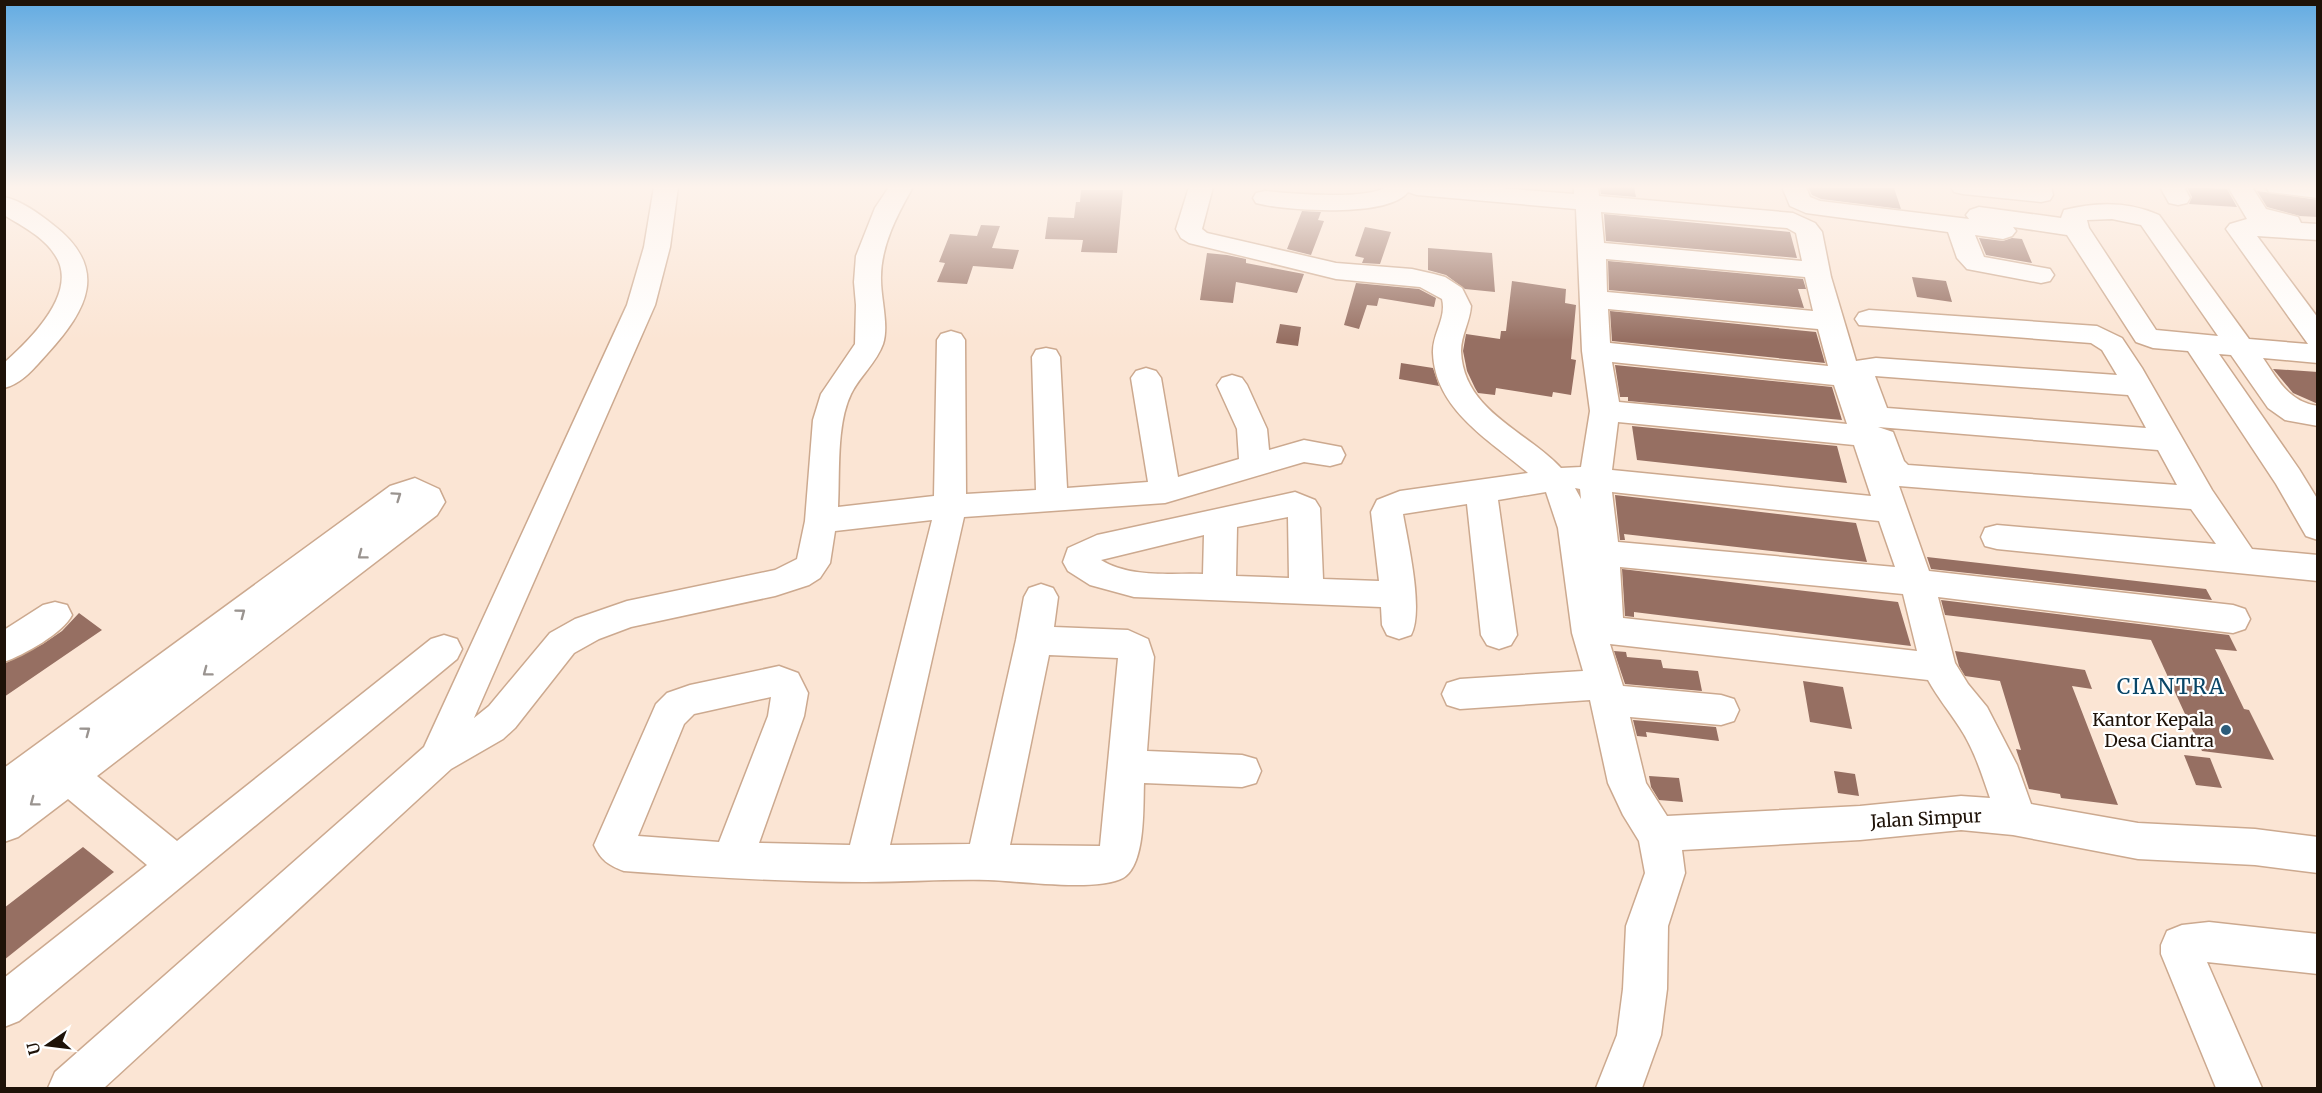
<svg xmlns="http://www.w3.org/2000/svg" width="2322" height="1093" font-family="Merriweather,serif">
<style>
.building{fill:#966f62}
.lines{fill:none;stroke-linecap:round;stroke-linejoin:round}
.minor-casing{stroke:#cca98f;stroke-width:3}
.minor{fill:#fff;fill-rule:evenodd}
.oneway{stroke:#9a9490}
.poi-dot{fill:#2c5c7a;stroke:#fff;stroke-width:2}
.labels{text-anchor:middle;stroke-width:4.5;stroke-linejoin:round;paint-order:stroke}
.poi-label{font-size:18px;fill:#1e1208;stroke:#fff;text-anchor:end}
.street-label{font-size:18px;fill:#1e1208;stroke:#fff}
.quarter-label{font-size:21px;letter-spacing:1.5px;fill:#0a4667;stroke:#fff}
</style>
<rect width="100%" height="100%" fill="#fbe5d4"/>
<path class="building" d="M 1600,187 L 1634,187 L 1636,197 L 1601,194 Z
M 1808,187 L 1894,188 L 1901,209 L 1821,199 L 1812,195 Z
M 2187,187 L 2227,189 L 2237,207 L 2189,204 L 2192,197 Z
M 1081,190 L 1123,190 L 1117,253 L 1081,252 L 1083,240 L 1045,239 L 1048,217 L 1074,218 L 1076,202 L 1080,202 Z
M 2257,191 L 2318,200 L 2318,217 L 2300,216 L 2267,207 Z
M 1302,211 L 1321,212 L 1318,220 L 1324,221 L 1311,255 L 1287,249 Z
M 1604,214 L 1790,232 L 1797,258 L 1606,241 Z
M 981,225 L 1000,226 L 992,248 L 1019,250 L 1013,269 L 973,266 L 967,284 L 937,282 L 945,263 L 939,262 L 950,234 L 977,236 Z
M 1365,227 L 1391,232 L 1380,264 L 1362,263 L 1364,258 L 1355,256 Z
M 1979,238 L 2003,241 L 2012,238 L 2022,239 L 2032,263 L 1986,255 Z
M 1428,248 L 1492,253 L 1495,292 L 1465,289 L 1446,275 L 1428,270 Z
M 1207,253 L 1227,255 L 1246,259 L 1246,263 L 1304,274 L 1297,293 L 1236,282 L 1233,303 L 1200,300 Z
M 1608,261 L 1803,279 L 1806,289 L 1798,289 L 1804,308 L 1609,290 Z
M 1912,277 L 1946,281 L 1952,302 L 1917,297 Z
M 1512,281 L 1566,289 L 1565,303 L 1576,305 L 1571,359 L 1576,360 L 1571,395 L 1553,392 L 1552,397 L 1496,388 L 1495,395 L 1478,393 L 1475,388 L 1467,371 L 1463,351 L 1466,334 L 1500,339 L 1501,331 L 1506,331 Z
M 1356,283 L 1419,289 L 1436,298 L 1434,307 L 1379,298 L 1377,306 L 1367,305 L 1359,329 L 1344,325 Z
M 1610,311 L 1816,332 L 1825,363 L 1612,341 Z
M 1280,324 L 1301,327 L 1298,346 L 1276,343 Z
M 1401,363 L 1433,368 L 1439,386 L 1399,379 Z
M 1615,365 L 1832,387 L 1842,420 L 1628,401 L 1628,397 L 1620,397 Z
M 2273,369 L 2318,372 L 2318,404 L 2293,393 Z
M 1632,426 L 1837,446 L 1847,483 L 1637,460 Z
M 1615,495 L 1856,523 L 1867,562 L 1624,534 L 1625,540 L 1620,540 Z
M 1927,557 L 2206,589 L 2212,600 L 1931,569 Z
M 1622,569 L 1898,602 L 1911,646 L 1634,612 L 1634,617 L 1625,616 Z
M 1941,600 L 2229,635 L 2237,651 L 2215,649 L 2244,709 L 2249,710 L 2274,760 L 2202,751 L 2151,640 L 1945,615 Z
M 79,613 L 102,630 L 4,697 L 4,664 L 43,644 L 62,631 Z
M 1614,651 L 1626,652 L 1627,657 L 1661,660 L 1663,668 L 1698,671 L 1702,691 L 1625,684 Z
M 1955,651 L 2085,670 L 2092,689 L 2072,686 L 2118,805 L 2061,798 L 2060,794 L 2029,789 L 2016,749 L 2021,750 L 2000,681 L 1965,676 L 1959,666 Z
M 1803,681 L 1843,687 L 1852,729 L 1810,722 Z
M 1633,720 L 1716,727 L 1719,741 L 1646,732 L 1647,737 L 1637,736 Z
M 2184,755 L 2210,758 L 2222,788 L 2196,785 Z
M 1834,771 L 1855,774 L 1859,796 L 1838,793 Z
M 1649,776 L 1679,778 L 1683,802 L 1659,800 L 1651,787 Z
M 83,847 L 114,872 L 4,960 L 4,908 Z"/>
<g class="lines">
<g class="minor-casing">
<path id="minor" d="M 654,187 L 678,187 L 670,247 L 655,305 L 474,718 L 489,706 L 550,633 L 575,619 L 627,601 L 775,570 L 797,559 L 805,521 L 813,420 L 821,394 L 855,344 L 856,305 L 854,282 L 856,256 L 875,208 L 889,187 L 913,187 C 897,215 880,247 881,280 C 881,299 889,326 883,344 C 877,362 859,377 851,394 C 836,425 840,474 838,507 L 934,496 L 937,340 L 941,334 L 951,331 L 961,334 L 965,340 L 966,494 L 1036,490 L 1032,357 L 1036,350 L 1046,348 L 1056,350 L 1060,357 L 1067,488 L 1148,482 L 1131,378 L 1136,371 L 1146,368 L 1156,371 L 1161,378 L 1178,477 L 1239,459 L 1237,429 L 1217,385 L 1222,378 L 1232,375 L 1242,378 L 1247,385 L 1267,429 L 1269,450 L 1304,440 L 1341,447 L 1345,455 L 1341,463 L 1330,466 L 1304,462 L 1165,503 L 964,517 L 890,845 L 970,844 L 1016,640 L 1024,597 L 1029,588 L 1041,584 L 1053,588 L 1058,597 L 1054,627 L 1128,630 L 1148,639 L 1154,657 L 1147,751 L 1242,755 L 1256,759 L 1261,771 L 1256,783 L 1242,787 L 1144,783 C 1143,806 1146,865 1123,878 C 1097,892 1020,881 988,880 C 947,879 906,882 865,882 C 784,882 704,877 624,871 C 608,865 601,860 594,845 L 656,704 L 667,693 L 690,685 L 779,666 L 798,673 L 808,693 L 804,716 L 759,843 L 850,845 L 932,520 L 835,531 L 830,563 L 820,578 L 809,585 L 775,596 L 631,627 L 599,639 L 574,653 L 515,728 L 503,739 L 451,769 L 104,1088 L 48,1088 L 55,1072 L 424,747 L 627,305 L 644,247 ZM 1049,655 L 1118,658 L 1100,846 L 1010,845 ZM 771,697 L 768,716 L 719,842 L 638,836 L 684,724 L 694,714 Z
M 1189,187 L 1213,187 L 1202,229 L 1207,233 L 1336,263 L 1412,269 L 1434,274 L 1445,277 L 1462,288 L 1471,306 C 1470,322 1461,335 1461,351 C 1463,411 1527,431 1561,468 L 1581,467 L 1590,411 L 1582,351 L 1576,209 L 1417,195 L 1408,192 C 1388,218 1286,211 1256,203 L 1253,198 L 1256,193 L 1265,191 C 1290,194 1367,200 1386,187 L 1489,187 L 1574,194 L 1574,187 L 1598,187 L 1599,196 L 1793,213 L 1815,223 L 1822,232 L 1831,277 L 1856,361 L 1876,358 L 2117,375 L 2102,350 L 2091,343 L 1859,325 L 1855,319 L 1859,313 L 1869,310 L 2097,326 L 2122,338 L 2142,368 L 2212,490 L 2252,549 L 2318,555 L 2318,581 L 1997,549 L 1985,546 L 1981,537 L 1985,528 L 1997,525 L 2216,544 L 2191,509 L 1899,486 L 1929,571 L 2233,605 L 2245,609 L 2250,619 L 2245,629 L 2233,633 L 1938,597 L 1955,663 L 1968,684 L 1987,707 L 2017,765 L 2031,804 L 2138,823 L 2255,829 L 2318,837 L 2318,873 L 2255,865 L 2138,859 L 2013,835 L 1961,830 L 1860,840 L 1682,850 L 1685,873 L 1668,926 L 1667,989 L 1661,1035 L 1642,1088 L 1596,1088 L 1617,1035 L 1623,989 L 1626,926 L 1645,873 L 1639,841 L 1623,815 L 1608,783 L 1590,700 L 1460,709 L 1447,705 L 1442,694 L 1447,683 L 1460,679 L 1583,671 L 1572,633 L 1558,528 L 1546,492 L 1498,500 L 1517,635 L 1511,645 L 1499,649 L 1487,645 L 1481,635 L 1467,504 L 1403,514 C 1408,543 1424,611 1411,635 L 1399,639 L 1387,635 L 1382,625 L 1381,607 L 1134,597 L 1090,585 L 1068,571 L 1063,562 L 1068,548 L 1097,535 L 1295,492 L 1315,500 L 1320,508 L 1323,579 L 1379,581 L 1371,512 L 1377,500 L 1400,491 L 1528,473 C 1490,440 1435,410 1433,353 C 1432,334 1447,318 1442,299 L 1420,287 L 1336,279 L 1189,243 L 1181,238 L 1176,229 ZM 1601,212 L 1787,228 L 1796,233 L 1802,261 L 1604,243 ZM 1606,259 L 1805,277 L 1813,311 L 1607,292 ZM 1608,309 L 1818,329 L 1828,366 L 1610,343 ZM 1612,362 L 1834,385 L 1847,424 L 1619,402 ZM 1875,376 L 2128,395 L 2146,428 L 1887,408 ZM 1618,422 L 1854,445 L 1871,496 L 1612,470 ZM 1878,427 L 2158,450 L 2177,485 L 1908,465 L 1904,461 L 1893,432 ZM 1575,488 L 1580,489 L 1581,499 ZM 1612,492 L 1879,521 L 1895,567 L 1618,542 ZM 1288,517 L 1289,578 L 1236,576 L 1237,527 ZM 1204,535 L 1203,574 C 1170,573 1130,578 1101,560 ZM 1620,567 L 1903,594 L 1917,651 L 1623,618 ZM 1610,644 L 1928,680 C 1938,698 1949,711 1960,728 C 1974,749 1982,775 1990,798 L 1961,796 L 1860,806 L 1667,816 L 1646,783 L 1630,717 L 1721,725 L 1734,721 L 1739,710 L 1734,699 L 1721,695 L 1623,686 Z
M 1782,187 L 1806,187 L 1810,197 L 1820,201 L 1969,219 L 1966,215 L 1970,210 L 1979,207 L 2061,218 L 2064,210 C 2096,202 2128,201 2159,215 L 2249,339 L 2308,344 L 2226,229 L 2230,224 L 2247,219 L 2228,187 L 2252,187 L 2266,209 L 2298,217 L 2301,223 L 2318,224 L 2318,240 L 2257,236 L 2318,318 L 2318,363 L 2263,358 C 2278,380 2289,402 2318,406 L 2318,426 L 2285,420 L 2268,408 L 2231,355 L 2219,354 L 2299,469 L 2318,500 L 2318,540 L 2306,536 L 2276,484 L 2188,351 L 2153,348 L 2136,342 L 2067,235 L 2013,227 L 2016,231 L 2012,236 L 2003,239 L 1975,235 L 1984,257 L 2050,269 L 2054,275 L 2050,281 L 2041,283 L 1967,269 L 1957,258 L 1948,232 L 1806,213 L 1790,206 ZM 2112,219 L 2141,225 L 2218,336 L 2156,330 L 2089,228 L 2087,220 Z
M 1951,187 L 2051,187 L 2053,195 L 2050,200 L 2041,202 L 1963,194 L 1954,192 Z
M 2160,187 L 2184,187 L 2190,198 L 2187,203 L 2178,205 L 2169,203 Z
M 2266,187 L 2318,187 L 2318,198 L 2269,192 Z
M 4,197 C 22,201 38,213 52,224 C 110,268 88,309 47,354 C 35,367 22,384 4,388 L 4,363 C 30,340 80,292 55,255 C 44,237 22,226 4,215 Z
M 415,478 L 439,489 L 445,502 L 437,515 L 97,776 L 177,841 L 431,639 L 444,635 L 457,639 L 462,649 L 457,659 L 19,1021 L 4,1027 L 4,978 L 147,865 L 68,799 L 18,837 L 4,842 L 4,768 L 390,486 Z
M 55,602 L 67,605 L 72,615 C 63,633 24,655 4,662 L 4,630 L 43,605 Z
M 2209,922 L 2318,934 L 2318,974 L 2207,962 L 2262,1088 L 2216,1088 L 2161,954 L 2161,945 L 2167,931 L 2182,925 Z"/>
</g>
<use href="#minor" class="minor"/>
</g>
<defs><path id="oneway-chevron" d="M-2-3.5L2.5 0L-2 3.5" fill="none" stroke-width="1.6" stroke-linecap="round" stroke-linejoin="round" transform="scale(1.5)"/></defs>
<g class="oneway">
<use href="#oneway-chevron" transform="translate(397 496) rotate(-35)"/>
<use href="#oneway-chevron" transform="translate(362 555) rotate(143)"/>
<use href="#oneway-chevron" transform="translate(241 613) rotate(-37)"/>
<use href="#oneway-chevron" transform="translate(207 672) rotate(143)"/>
<use href="#oneway-chevron" transform="translate(86 731) rotate(-37)"/>
<use href="#oneway-chevron" transform="translate(34 802) rotate(143)"/>
</g>
<linearGradient id="sky" x2="0" y2="1"><stop stop-color="#62abe2"/><stop offset="0.55" stop-color="#fdf3ec"/><stop offset="1" stop-color="#fdf3ec" stop-opacity="0"/></linearGradient>
<rect width="2322" height="340" fill="url(#sky)"/>
<circle class="poi-dot" cx="2226" cy="730" r="6"/>
<g class="labels">
<g class="poi-label">
<text x="2214" y="726">Kantor Kepala<tspan x="2214" dy="21">Desa Ciantra</tspan></text>
</g>
<g class="street-label">
<text transform="translate(1926 819) rotate(-3)" y="6">Jalan Simpur</text>
</g>
<g class="quarter-label">
<text x="2171" y="694">CIANTRA</text>
</g>
</g>
<rect width="2322" height="1093" fill="none" stroke="#1e1208" stroke-width="12"/>
<g transform="translate(48 1045) rotate(256)" stroke="#ffffff" stroke-width="4.5" paint-order="stroke">
<path d="M0-4.5L10 22L0 15L-10 22Z" fill="#1e1208"/>
<text y="-9" font-size="16" font-weight="bold" text-anchor="middle" fill="#1e1208">U</text>
</g>
</svg>
